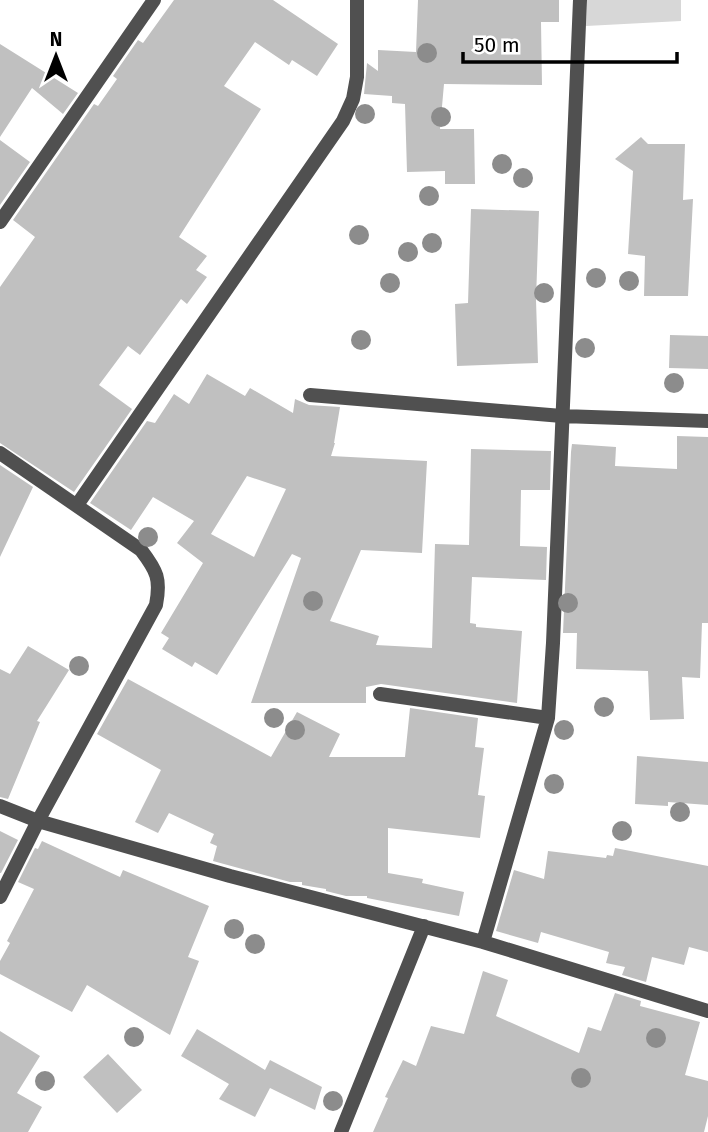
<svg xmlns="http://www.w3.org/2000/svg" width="708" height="1132" font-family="'Fira Sans',sans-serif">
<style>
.green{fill:#d7d7d7}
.building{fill:#c0c0c0;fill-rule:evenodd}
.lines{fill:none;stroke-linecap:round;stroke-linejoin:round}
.street{stroke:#505050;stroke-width:14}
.tree{fill:#8c8c8c}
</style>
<rect width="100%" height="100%" fill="#fff"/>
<path class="green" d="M 587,0 L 681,0 L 681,21 L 586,26 Z"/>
<path class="building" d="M 174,0 L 273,0 L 338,44 L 317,76 L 292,60 L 289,65 L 255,42 L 224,86 L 261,109 L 179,237 L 207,256 L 196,270 L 207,277 L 187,304 L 181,299 L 140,355 L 128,346 L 99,385 L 132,409 L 74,492 L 0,443 L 0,287 L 35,237 L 13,220 L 94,104 L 98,106 L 117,79 L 113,76 L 138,40 L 143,43 Z
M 418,0 L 559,0 L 559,22 L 541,22 L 542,85 L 444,84 L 440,129 L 474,129 L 475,184 L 445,184 L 445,171 L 407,172 L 405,104 L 392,103 L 392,96 L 364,94 L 367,63 L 378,71 L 378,50 L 416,52 Z
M 0,44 L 78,93 L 63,114 L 32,88 L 0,137 Z
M 641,137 L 648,144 L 685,144 L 683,200 L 693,199 L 688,296 L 644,296 L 645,256 L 628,254 L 633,171 L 615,159 Z
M 0,140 L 30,162 L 0,205 Z
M 471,209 L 539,211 L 536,300 L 538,363 L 457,366 L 455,304 L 468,303 Z
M 670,335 L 708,336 L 708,369 L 669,368 Z
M 207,374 L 245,396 L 250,388 L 293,413 L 295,399 L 309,405 L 340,407 L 334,443 L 335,443 L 331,456 L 427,461 L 422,553 L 361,550 L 330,621 L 379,636 L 376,645 L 432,648 L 435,544 L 469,545 L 471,449 L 551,451 L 550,490 L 521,490 L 520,546 L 547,547 L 546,580 L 472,577 L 470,623 L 476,624 L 476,627 L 522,631 L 517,703 L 381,684 L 366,687 L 366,703 L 251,703 L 301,558 L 292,554 L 217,675 L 195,662 L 192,667 L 162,649 L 169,638 L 161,633 L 203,563 L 177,543 L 194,521 L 153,497 L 131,530 L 90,503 L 147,421 L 155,423 L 174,394 L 189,404 ZM 247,476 L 286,489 L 254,557 L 211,534 Z
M 677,436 L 708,437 L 708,623 L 702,623 L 700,678 L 682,677 L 684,719 L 650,720 L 648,671 L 576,669 L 577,633 L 563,633 L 571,452 L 572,444 L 616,447 L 615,466 L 677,469 Z
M 0,465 L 33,487 L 0,557 Z
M 28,646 L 69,670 L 37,721 L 40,722 L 8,799 L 0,797 L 0,669 L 10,674 Z
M 128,679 L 271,757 L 297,712 L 340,734 L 329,757 L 405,757 L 410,708 L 478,718 L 475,747 L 484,748 L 478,795 L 485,796 L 480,838 L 388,828 L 388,873 L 423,879 L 422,883 L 464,892 L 459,916 L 367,898 L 367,896 L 346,896 L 326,891 L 326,889 L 302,885 L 302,882 L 290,882 L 213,861 L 217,846 L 210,843 L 214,834 L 169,813 L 158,833 L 135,822 L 161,770 L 97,734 Z
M 637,756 L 708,762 L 708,805 L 668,802 L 668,806 L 635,804 Z
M 0,831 L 18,840 L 1,873 L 0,873 Z
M 42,841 L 120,877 L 123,870 L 209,906 L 188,957 L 199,961 L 170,1035 L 87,985 L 72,1012 L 0,974 L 0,961 L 10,943 L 7,941 L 34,889 L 18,882 L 35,848 L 38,849 Z
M 615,848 L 708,866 L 708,952 L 689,947 L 684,965 L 652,957 L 646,982 L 622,975 L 625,967 L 606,963 L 609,952 L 541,932 L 538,943 L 496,931 L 514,870 L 544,879 L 548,851 L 606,858 L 607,855 L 613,856 Z
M 483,971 L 508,980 L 496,1016 L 579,1053 L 588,1027 L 601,1031 L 615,993 L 641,1001 L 640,1006 L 700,1022 L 685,1075 L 708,1081 L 708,1116 L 704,1132 L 373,1132 L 388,1098 L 385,1097 L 403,1060 L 416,1066 L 431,1026 L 464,1034 Z
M 197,1029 L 265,1070 L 270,1060 L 322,1087 L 315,1110 L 270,1088 L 255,1117 L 219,1099 L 229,1084 L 181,1056 Z
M 0,1031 L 40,1056 L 17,1093 L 42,1107 L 28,1132 L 0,1132 Z
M 108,1054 L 142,1090 L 117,1113 L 83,1077 Z"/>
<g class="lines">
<path class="street" d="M 0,222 L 154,0
M 310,395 L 562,416 L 708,421
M 0,453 L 141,550 C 157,571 161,579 156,605 L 38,821 L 0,897
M 77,505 L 343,121 L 353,99 L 357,77 L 357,0
M 380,694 L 548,718
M 0,806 L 38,821 L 230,876 L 483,942 L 708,1011
M 483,942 L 548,718 L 553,643 L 580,0
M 341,1132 L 424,926"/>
</g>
<g class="tree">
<circle cx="427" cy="53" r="10"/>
<circle cx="365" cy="114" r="10"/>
<circle cx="441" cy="117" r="10"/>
<circle cx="502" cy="164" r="10"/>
<circle cx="523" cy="178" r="10"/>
<circle cx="429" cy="196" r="10"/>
<circle cx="359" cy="235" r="10"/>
<circle cx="432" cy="243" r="10"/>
<circle cx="408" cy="252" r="10"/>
<circle cx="596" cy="278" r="10"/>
<circle cx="629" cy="281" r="10"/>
<circle cx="390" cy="283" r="10"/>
<circle cx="544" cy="293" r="10"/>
<circle cx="361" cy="340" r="10"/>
<circle cx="585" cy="348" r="10"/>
<circle cx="674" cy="383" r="10"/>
<circle cx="148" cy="537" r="10"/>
<circle cx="313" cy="601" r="10"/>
<circle cx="568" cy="603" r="10"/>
<circle cx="79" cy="666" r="10"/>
<circle cx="604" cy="707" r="10"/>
<circle cx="274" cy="718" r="10"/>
<circle cx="295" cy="730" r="10"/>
<circle cx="564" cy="730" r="10"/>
<circle cx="554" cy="784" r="10"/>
<circle cx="680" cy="812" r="10"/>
<circle cx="622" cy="831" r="10"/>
<circle cx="234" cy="929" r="10"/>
<circle cx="255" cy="944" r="10"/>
<circle cx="134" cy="1037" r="10"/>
<circle cx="656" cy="1038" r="10"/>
<circle cx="581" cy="1078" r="10"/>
<circle cx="45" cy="1081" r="10"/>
<circle cx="333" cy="1101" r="10"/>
</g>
<g transform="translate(56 56)" stroke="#ffffff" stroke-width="5" paint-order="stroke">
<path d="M0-5L12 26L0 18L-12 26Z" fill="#000000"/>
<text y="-10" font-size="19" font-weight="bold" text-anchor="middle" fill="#000000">N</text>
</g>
<path d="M463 52v10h214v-10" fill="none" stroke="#000000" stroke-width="3.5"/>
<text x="474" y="52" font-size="21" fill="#000000" stroke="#ffffff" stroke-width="5" paint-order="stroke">50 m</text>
</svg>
